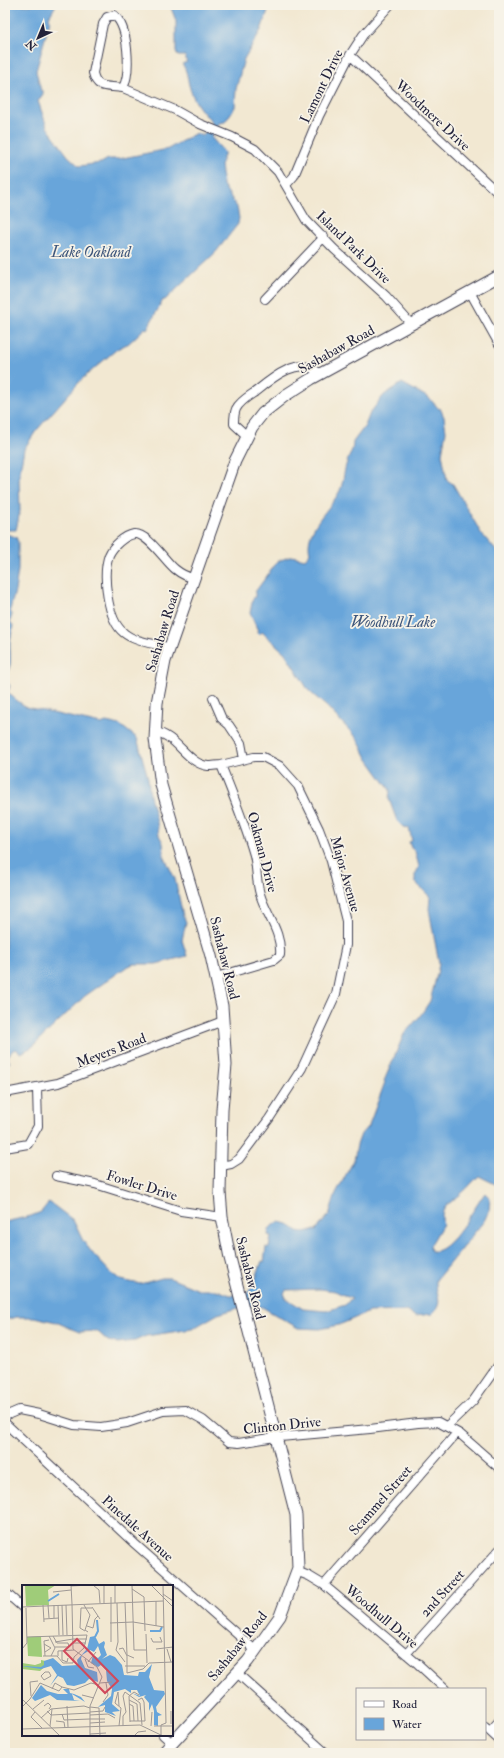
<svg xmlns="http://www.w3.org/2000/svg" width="504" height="1758" font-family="'IM FELL Double Pica',serif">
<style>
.water{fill:#68a5da;stroke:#45648a;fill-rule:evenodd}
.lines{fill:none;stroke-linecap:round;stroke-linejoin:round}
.minor-casing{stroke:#414052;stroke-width:10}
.tertiary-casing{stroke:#414052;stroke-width:13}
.minor{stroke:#fff;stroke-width:8}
.tertiary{stroke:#fff;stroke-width:11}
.labels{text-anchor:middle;stroke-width:3.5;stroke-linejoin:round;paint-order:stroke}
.street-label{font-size:14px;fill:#22223b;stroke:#f7f3e8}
.water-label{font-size:15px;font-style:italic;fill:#3e567b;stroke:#f7f3e8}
.inset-river{fill:none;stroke:#68a5da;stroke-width:2}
.inset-road{fill:none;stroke:#9f9996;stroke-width:1}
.view{fill:#d1495b;fill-opacity:0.15;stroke:#d1495b;stroke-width:2}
.inset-edge{fill:none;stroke:#22223b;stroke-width:2}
</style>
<rect width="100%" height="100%" fill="#f7f3e8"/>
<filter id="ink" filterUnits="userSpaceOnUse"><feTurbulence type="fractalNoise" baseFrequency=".025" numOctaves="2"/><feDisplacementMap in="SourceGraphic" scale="8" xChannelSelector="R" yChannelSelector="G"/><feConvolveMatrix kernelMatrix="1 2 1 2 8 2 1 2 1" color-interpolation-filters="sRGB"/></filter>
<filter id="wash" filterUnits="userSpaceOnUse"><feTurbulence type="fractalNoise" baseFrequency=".012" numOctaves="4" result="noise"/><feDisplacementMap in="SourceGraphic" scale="16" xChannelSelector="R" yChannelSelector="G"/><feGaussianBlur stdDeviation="0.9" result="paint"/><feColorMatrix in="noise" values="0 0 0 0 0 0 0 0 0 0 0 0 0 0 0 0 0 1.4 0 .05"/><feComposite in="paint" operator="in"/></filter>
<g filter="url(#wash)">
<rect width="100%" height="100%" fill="#f2e8d2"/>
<path class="water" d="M 5,5 L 56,5 L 49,17 L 50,20 L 36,71 L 41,91 L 43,91 L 43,94 L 38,101 L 47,127 L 68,156 L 79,166 L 101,163 L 108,159 L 118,159 L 168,149 L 196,133 L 202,136 L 211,125 L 212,121 C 200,111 193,100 189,85 C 187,77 187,70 182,64 L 187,62 L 185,56 L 178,56 L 176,51 L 176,21 L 170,5 L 270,5 L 261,30 L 244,59 L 236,89 L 235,107 L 225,122 L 219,123 L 211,137 L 224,152 L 224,155 L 221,163 L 223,185 L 237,207 L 239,218 L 238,224 L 216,252 L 165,300 L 163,300 L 147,329 L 145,328 L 128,344 L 127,344 L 117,349 L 82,379 L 36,431 L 24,449 L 19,476 L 20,511 L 16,530 L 6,530 L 6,534 L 16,537 L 18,542 L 18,570 L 15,591 L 10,610 L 12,615 L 10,621 L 13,626 C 12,631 11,637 10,642 C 9,655 14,664 5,676 Z
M 402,383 L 429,398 L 439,409 L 440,408 L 444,417 L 446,431 L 442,454 L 447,480 L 453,484 L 481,533 L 499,554 L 499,1186 L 479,1176 C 473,1181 469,1187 463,1192 C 452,1203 438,1206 443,1224 L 430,1246 L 431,1251 C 449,1255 475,1206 485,1193 L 490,1198 L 489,1211 L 484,1221 L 436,1280 C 435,1295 445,1302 432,1314 L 415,1316 L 406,1311 L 369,1312 L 339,1325 L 320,1329 L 298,1328 L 262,1307 L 255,1306 L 242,1307 L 218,1314 L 192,1329 L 146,1336 L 135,1341 L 118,1343 L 108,1341 L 97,1331 L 79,1332 L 56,1322 L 34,1317 L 17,1317 L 5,1320 L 5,1222 L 31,1216 L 41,1212 L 49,1202 L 73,1220 L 83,1241 L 94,1255 L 111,1273 L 121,1280 L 140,1284 L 162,1278 L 170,1278 L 199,1290 L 217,1290 L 230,1295 L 241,1295 L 249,1291 L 253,1286 L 262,1261 L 264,1262 L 266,1247 L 269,1248 L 271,1236 L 268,1235 L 269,1229 L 274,1224 L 280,1222 L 288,1224 L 298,1231 L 303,1232 L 316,1230 L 329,1215 L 336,1193 L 354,1160 L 357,1145 L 361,1134 L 369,1125 L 385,1082 L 384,1081 L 404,1034 L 420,1016 L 430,1001 L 437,974 L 439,964 L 429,909 L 430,897 L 415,882 L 415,875 L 419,867 L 415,851 L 411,848 L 409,842 L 412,841 L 409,828 L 403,827 L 397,821 L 389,799 L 390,790 L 367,758 L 357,738 L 326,706 L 309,691 L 285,653 L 262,632 L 259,635 L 256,632 L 258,631 L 250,613 L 253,598 L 255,597 L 255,592 L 278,561 L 292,556 L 305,559 L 310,553 C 304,530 327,513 338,494 C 344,485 343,472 347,462 C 350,454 353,450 353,442 L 365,426 L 370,413 L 384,395 ZM 320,1289 L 335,1291 L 352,1299 L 345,1305 L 326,1311 L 303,1309 L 286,1298 L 284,1293 L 286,1290 Z
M 5,679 L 10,686 L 8,692 L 15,699 L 26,707 L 101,724 L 106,722 L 120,725 L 137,738 L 148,778 L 150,796 L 157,822 L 159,835 L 163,843 L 164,856 L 175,879 L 183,916 L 186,922 L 182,940 L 187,956 L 156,964 L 133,964 L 125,968 L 85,996 L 32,1047 L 21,1053 L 16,1049 L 13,1050 L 7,1057 L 10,1062 L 5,1065 Z"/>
</g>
<g filter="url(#ink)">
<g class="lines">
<g class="minor-casing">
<path id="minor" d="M 114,15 C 129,27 131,72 123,88 C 109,85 97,91 93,73 L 103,24 L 107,17 Z
M 350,55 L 499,194
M 123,88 L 175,110 L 200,124 L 232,137 L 255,149 L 278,172 L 306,220 L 334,249 L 386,296 L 411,324
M 286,185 L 294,176 L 319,116 L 350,55 L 363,35 L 390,5
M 470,292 L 499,344
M 265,299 L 324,237
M 247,436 L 234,424 C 234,419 234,414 236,409 C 240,401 249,396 255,392 C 272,378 300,354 320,374
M 170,648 C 156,643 136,643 124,633 C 107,620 102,574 109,555 C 113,546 124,536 134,534 C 147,532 165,561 175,569 C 181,574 187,577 194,578
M 213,698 L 222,719 L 229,725 L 241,743 L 244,759
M 155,732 C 177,735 187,764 208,766 C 213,766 217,765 221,765 C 233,795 245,824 254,855 C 257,867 256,881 260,894 C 266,915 282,932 280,955 L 274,960 L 216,977
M 5,1093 L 58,1083 L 223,1021
M 5,1148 L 28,1144 L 38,1126 L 37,1088
M 221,1166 L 231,1164 L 239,1159 L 269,1119 L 302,1068 L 336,994 L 346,945 L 346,921 L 331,861 L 319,829 L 298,786 L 280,766 L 263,757 L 254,757 L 221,765
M 56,1176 L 95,1184 L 181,1211 L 222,1217
M 5,1416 L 19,1410 L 39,1414 L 74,1425 L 101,1427 L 127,1423 L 163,1411 L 185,1410 L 203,1420 L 229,1442 L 239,1443 L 269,1438 L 370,1429 L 418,1423 L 438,1422 L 460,1434 L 499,1468
M 5,1423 L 135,1544 L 255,1650
M 447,1426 L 473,1401 L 499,1364
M 296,1571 L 309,1576 L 324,1585 L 418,1664 L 445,1689
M 324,1585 L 457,1433
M 5,1592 L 23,1608
M 406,1654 L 499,1550
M 237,1673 L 326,1753
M 485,1727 L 499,1740
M 490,1731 L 499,1721
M 163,1735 L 172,1743"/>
</g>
<g class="tertiary-casing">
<path id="tertiary" d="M 163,1753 L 248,1661 L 280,1616 L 298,1568 L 296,1515 L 230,1258 L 222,1217 L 220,1192 L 222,1110 L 226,1065 L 222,1006 L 211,956 L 161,785 L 155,739 L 157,703 L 165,661 L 235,461 L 252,427 L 263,413 L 286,395 L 311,379 L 499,276"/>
</g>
<use href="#minor" class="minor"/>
<use href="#tertiary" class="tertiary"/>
</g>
</g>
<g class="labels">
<g class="street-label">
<text transform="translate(321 86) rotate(-64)" y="5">Lamont Drive</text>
<text transform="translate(433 115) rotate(43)" y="5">Woodmere Drive</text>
<text transform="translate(354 247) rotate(44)" y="5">Island Park Drive</text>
<text transform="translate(336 349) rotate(-29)" y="5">Sashabaw Road</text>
<text transform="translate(162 631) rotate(-73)" y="5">Sashabaw Road</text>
<text transform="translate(263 852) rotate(75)" y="5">Oakman Drive</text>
<text transform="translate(346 874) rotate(74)" y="5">Major Avenue</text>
<text transform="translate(225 958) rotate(76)" y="5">Sashabaw Road</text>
<text transform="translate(111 1050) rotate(-21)" y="5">Meyers Road</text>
<text transform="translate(142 1185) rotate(17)" y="5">Fowler Drive</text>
<text transform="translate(251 1278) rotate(76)" y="5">Sashabaw Road</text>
<text transform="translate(282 1425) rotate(-6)" y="5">Clinton Drive</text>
<text transform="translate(380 1500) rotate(-49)" y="5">Scammel Street</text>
<text transform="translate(138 1528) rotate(42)" y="5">Pinedale Avenue</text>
<text transform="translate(442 1593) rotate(-48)" y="5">2nd Street</text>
<text transform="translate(382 1616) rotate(40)" y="5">Woodhull Drive</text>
<text transform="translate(237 1646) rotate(-51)" y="5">Sashabaw Road</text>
</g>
<g class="water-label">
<text x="91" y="257">Lake Oakland</text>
<text x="393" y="627">Woodhull Lake</text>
</g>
</g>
<g transform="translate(22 1585)">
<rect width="151" height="151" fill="#f2e8d2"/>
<path d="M 3,0 L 34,0 L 26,5 L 27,20 L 4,21 ZM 19,51 L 20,72 L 6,71 L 5,52 ZM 19,75 L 28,77 L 18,86 L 0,84 L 0,78 L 13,80 L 19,78 Z" fill="#9fcc79"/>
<path d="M 73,51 L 77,59 L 82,56 L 83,58 L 82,62 L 85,70 L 80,74 L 88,70 L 93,72 L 100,80 L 102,90 L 116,91 L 117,87 L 123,87 L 130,79 L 127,92 L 132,105 L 142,106 L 143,109 L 134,122 L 135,127 L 140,130 L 136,131 L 136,141 L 132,140 L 132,126 L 130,119 L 127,126 L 127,118 L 122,112 L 124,110 L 117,112 L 110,108 L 118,111 L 115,105 L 109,105 L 109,108 L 103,104 L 92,107 L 90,119 L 98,126 L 90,127 L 94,131 L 83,127 L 83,120 L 76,122 L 89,111 L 90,104 L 85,96 L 84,85 L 79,80 L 76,82 L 69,78 L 71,70 L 76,73 L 79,70 L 76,61 L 72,67 L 68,65 L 60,70 L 59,74 L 63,83 L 75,87 L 76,97 L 67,94 L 63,98 L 52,101 L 45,100 L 41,93 L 36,91 L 28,101 L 35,90 L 29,81 L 19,84 L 5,82 L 5,86 L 5,82 L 0,81 L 19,82 L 22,80 L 22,76 L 31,73 L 40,81 L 56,80 L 55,75 L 65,64 L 68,52 ZM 19,100 L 25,106 L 36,109 L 46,109 L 41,104 L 47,104 L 48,108 L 52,109 L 59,112 L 63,117 L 50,109 L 52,115 L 58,116 L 35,115 L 28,110 L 13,116 L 10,113 Z" fill="#68a5da"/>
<path class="inset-river" d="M 26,16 L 37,9M 128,46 L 138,46 L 140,42M 73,52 L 76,46 L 75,35"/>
<path class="inset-road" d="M 49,0 L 50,19M 71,0 L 77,5 L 78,18M 82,0 L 82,18M 93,0 L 93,18M 110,0 L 112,65 L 124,65M 129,0 L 151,22M 49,1 L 68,0M 110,4 L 122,12 L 123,46M 31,7 L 49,5M 141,9 L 151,16M 134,16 L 134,41M 103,17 L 105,70 L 112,73M 95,18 L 96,57 L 94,65 L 103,77M 50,19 L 51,64 L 75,82 L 80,92 L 68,121 L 68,151M 21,20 L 22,37M 26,20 L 27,33M 32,20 L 32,33M 36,20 L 37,50M 40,20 L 41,50M 44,20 L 45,50M 62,20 L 68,30 L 63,45 L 66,47M 0,22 L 141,16M 70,22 L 78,34M 22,34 L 37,33M 88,38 L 111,37 L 142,42M 65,41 L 71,43 L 73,34 L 76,31M 63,46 L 58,43 L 59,23 L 70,23M 124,49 L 125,78M 27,51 L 33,63 L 29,71M 31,51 L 35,58 L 46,58 L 47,62M 5,52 L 65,50 L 62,63 L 52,72 L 51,78 L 41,78 L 35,71 L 21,71M 129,53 L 131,57 L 140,57 L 138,52M 51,54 L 65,54M 33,57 L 51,54M 89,57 L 89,12M 51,58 L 64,58M 22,59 L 29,63 L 23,67M 33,62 L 47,62M 0,64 L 5,58 L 4,23M 97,64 L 101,63 L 105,71 L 105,88 L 121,84 L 127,78M 134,64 L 151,62M 145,64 L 149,77M 40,66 L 40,75 L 45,77 L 46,73M 23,71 L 22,56 L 27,55M 36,71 L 36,66 L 52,65M 63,74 L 66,82 L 72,83M 66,77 L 74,67M 127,78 L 151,77M 103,81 L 123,81M 23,87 L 27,87 L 29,91 L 22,95 L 19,91 ZM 78,98 L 90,97M 40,102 L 52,105 L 69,98 L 77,100M 30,104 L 33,98 L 40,102M 96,107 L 93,118 L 99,123 L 97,141M 96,107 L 97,121M 60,110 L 72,113M 9,111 L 8,97 L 16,96M 0,114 L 38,151M 8,114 L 18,98 L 37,106 L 40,102M 107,115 L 115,119 L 116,136M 81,117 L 86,110 L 84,98M 107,119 L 111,121 L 112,136M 1,121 L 8,114 L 4,118M 22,121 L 26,118 L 29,121 L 27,124M 45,121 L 46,142M 68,122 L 77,123 L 78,151M 11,124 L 22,115M 25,126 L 29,130 L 68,128M 149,126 L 149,139M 13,127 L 9,132 L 20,143M 68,127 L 81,126 L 83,122M 40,129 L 42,135 L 68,134M 68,130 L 86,129 L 93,133M 19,133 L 29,124 L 62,121 L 68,123M 68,134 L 83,134M 34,136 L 42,137 L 43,143M 108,136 L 123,136 L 122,117 L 120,113 L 116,115M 108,137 L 107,111 L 112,107 L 117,110M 68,138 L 83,137M 28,141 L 30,124M 101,141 L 101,131 L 104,127 L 101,111 L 103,107 L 118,118 L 120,140M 129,141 L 130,127M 132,141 L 151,141M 0,144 L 118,140 L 141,151M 68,149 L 84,148M 139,150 L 139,140 L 144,138 L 141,0M 112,151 L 116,147 L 124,146"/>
<path class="view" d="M 55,54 L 96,96 L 83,108 L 42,66 Z"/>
<rect width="151" height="151" class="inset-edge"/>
</g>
<rect width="504" height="1758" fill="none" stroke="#f7f3e8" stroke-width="20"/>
<rect x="356" y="1688" width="130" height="52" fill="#f7f3e8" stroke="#a29fa3"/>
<rect x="364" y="1701" width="20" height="6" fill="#ffffff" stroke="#a29fa3"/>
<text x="392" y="1708" font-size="12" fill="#22223b">Road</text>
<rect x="364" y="1718" width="20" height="12" fill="#68a5da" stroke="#a29fa3"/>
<text x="392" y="1728" font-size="12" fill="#22223b">Water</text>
<g transform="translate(38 38) rotate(224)" stroke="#f7f3e8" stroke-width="3" paint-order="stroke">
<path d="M0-3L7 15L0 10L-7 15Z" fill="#22223b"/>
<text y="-6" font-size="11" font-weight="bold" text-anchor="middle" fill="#22223b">N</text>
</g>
</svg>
